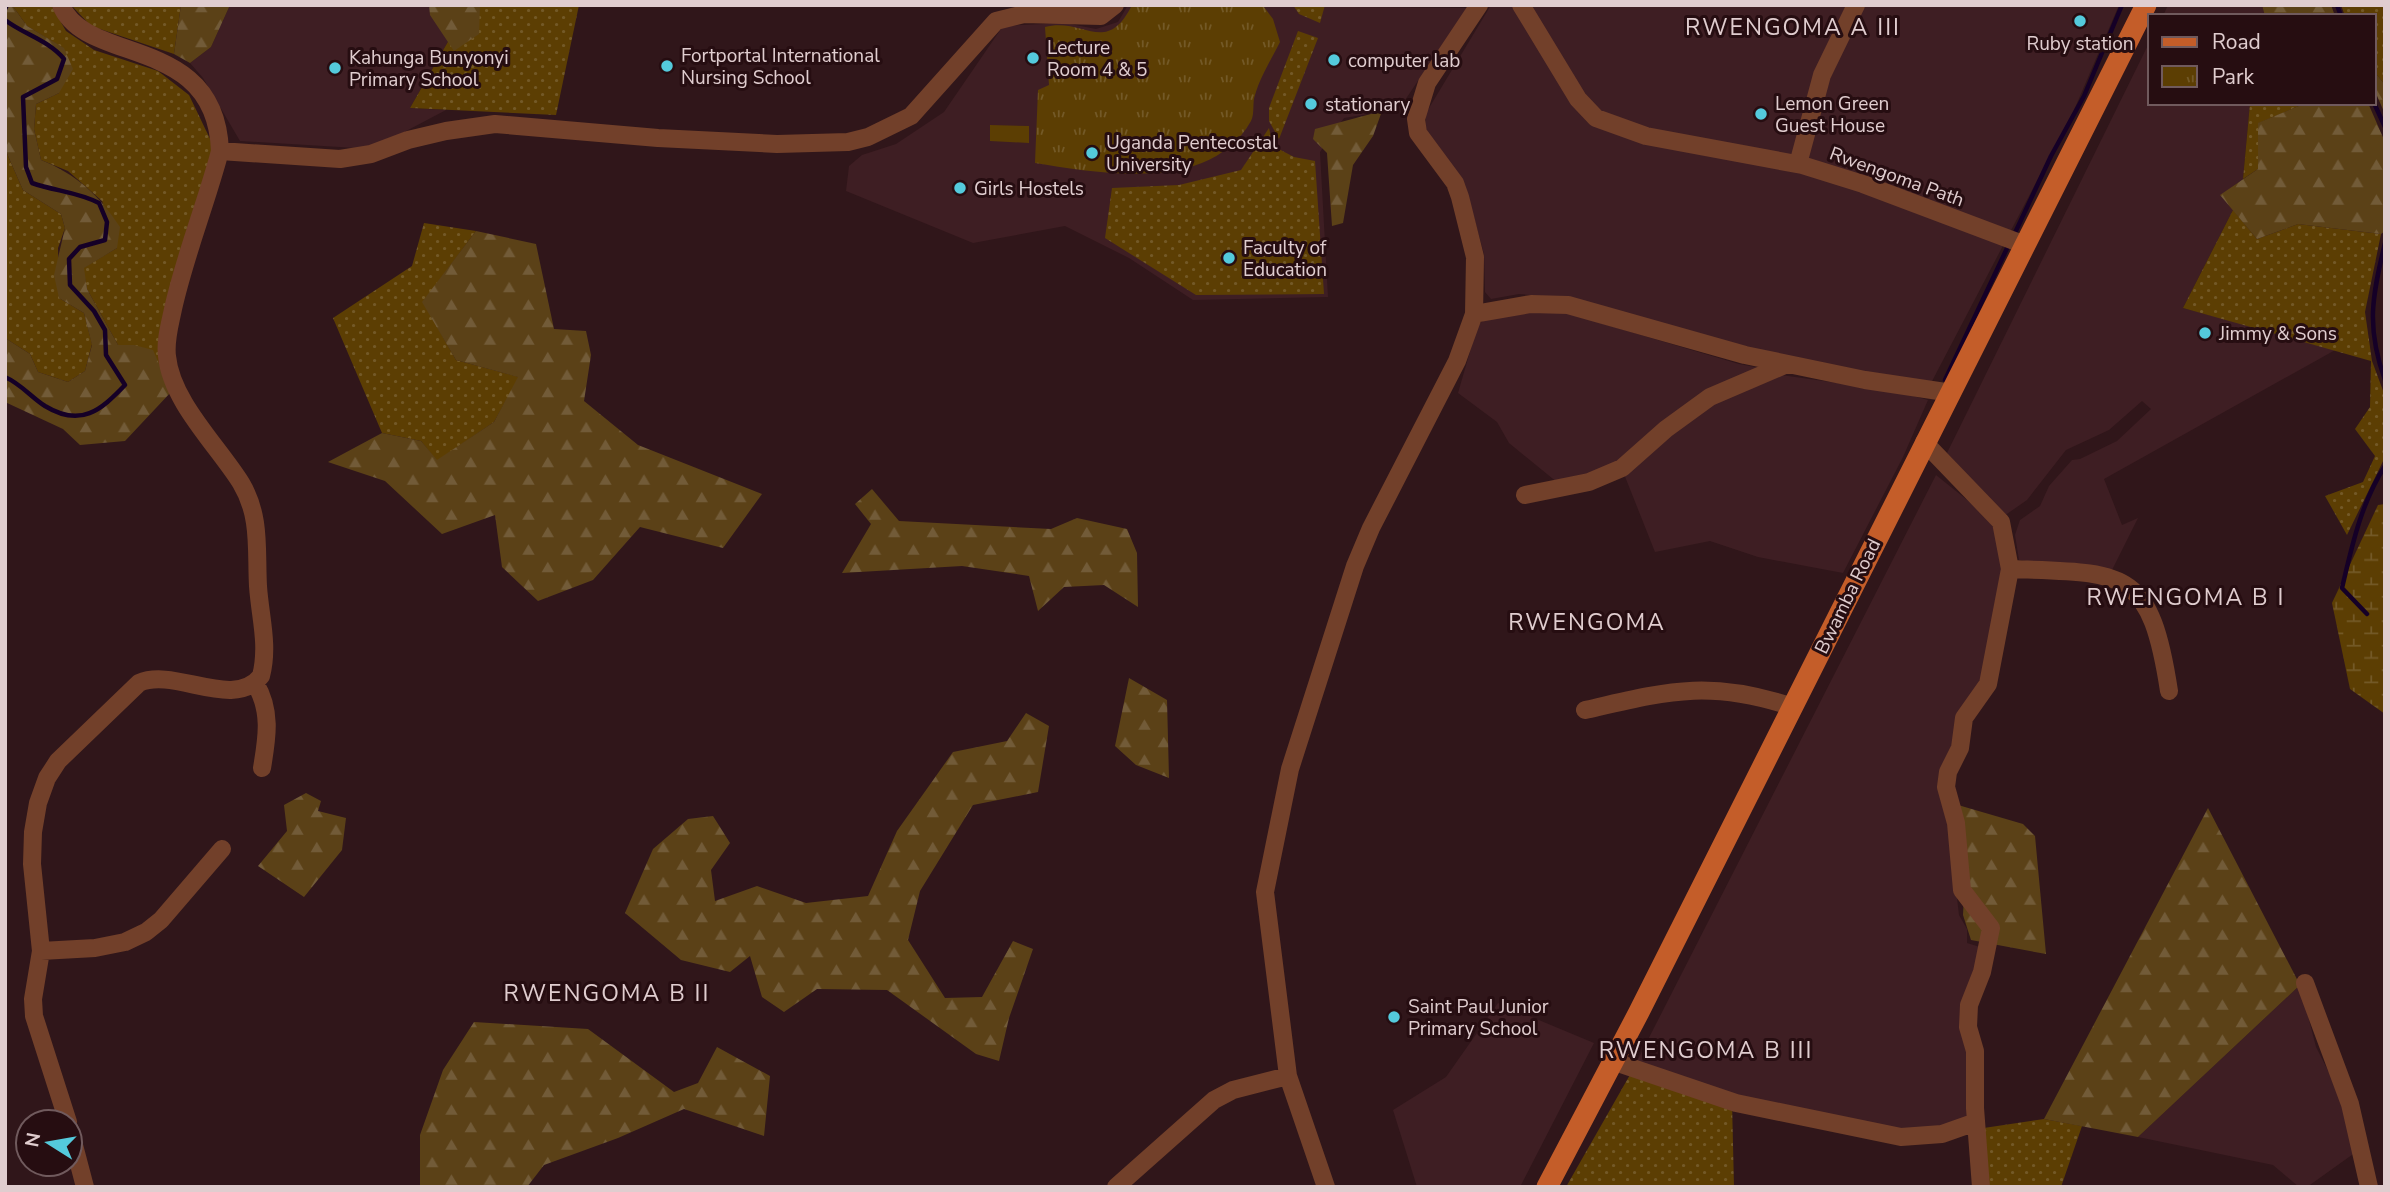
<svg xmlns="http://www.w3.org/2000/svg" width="2390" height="1192" font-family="'Nunito Sans',sans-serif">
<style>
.built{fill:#3e1e23}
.grass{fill:url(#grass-dots)}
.forest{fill:url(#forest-firs)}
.wetland{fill:url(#wetland-marsh)}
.park{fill:url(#park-tufts)}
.pitch{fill:#5c3e03}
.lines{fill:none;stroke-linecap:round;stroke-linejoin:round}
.stream{stroke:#150027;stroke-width:4.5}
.minor{stroke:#72402a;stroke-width:18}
.major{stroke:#c45d29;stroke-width:21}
.poi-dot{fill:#54cadc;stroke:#260d11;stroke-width:2.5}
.labels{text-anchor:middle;stroke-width:6;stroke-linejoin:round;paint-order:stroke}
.poi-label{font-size:19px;fill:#e0cdcf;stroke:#260d11;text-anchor:start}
.street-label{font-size:19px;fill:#e0cdcf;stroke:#260d11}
.quarter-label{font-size:23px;letter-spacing:2px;fill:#e0cdcf;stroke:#260d11}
</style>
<defs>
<pattern id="grass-dots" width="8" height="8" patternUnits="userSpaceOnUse" patternTransform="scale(1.75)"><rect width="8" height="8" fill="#5c3e03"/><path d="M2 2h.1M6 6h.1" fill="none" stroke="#735927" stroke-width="1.8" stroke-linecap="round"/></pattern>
<pattern id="forest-firs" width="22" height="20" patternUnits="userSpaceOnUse" patternTransform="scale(1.75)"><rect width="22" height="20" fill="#5b4117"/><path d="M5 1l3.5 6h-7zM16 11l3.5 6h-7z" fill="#725b38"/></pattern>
<pattern id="wetland-marsh" width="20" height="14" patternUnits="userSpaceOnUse" patternTransform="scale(1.75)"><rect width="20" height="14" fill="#5c3e03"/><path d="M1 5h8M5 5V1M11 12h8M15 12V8" fill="none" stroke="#735927"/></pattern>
<pattern id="park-tufts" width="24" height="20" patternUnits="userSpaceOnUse" patternTransform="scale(1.75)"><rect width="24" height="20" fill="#5c3e03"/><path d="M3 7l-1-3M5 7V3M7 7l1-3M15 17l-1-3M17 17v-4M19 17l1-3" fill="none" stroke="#735927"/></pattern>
</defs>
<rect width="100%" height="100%" fill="#30161a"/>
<path class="built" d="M 230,5 L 469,5 L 410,108 L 446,110 L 372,149 L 240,141 L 203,78 L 190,63 L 211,47 Z
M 1128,5 L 1467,8 L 1399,109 L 1344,118 L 1320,152 L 1328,297 L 1193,300 L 1129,258 L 1065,226 L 973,243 L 846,191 L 849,166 L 862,155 L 896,144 L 944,112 L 1003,26 L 1065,23 L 1096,29 L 1118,22 Z
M 1491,5 L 1859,5 L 1828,70 L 1801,158 L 1825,88 L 1865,5 L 2119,5 L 2074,110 L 1930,385 L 1739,350 L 1576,299 L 1519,294 L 1491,299 L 1485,292 L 1484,254 L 1465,185 L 1425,134 L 1426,113 Z
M 2168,5 L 2262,5 L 2264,12 L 2263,16 L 2163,16 Z
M 2150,41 L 2150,103 L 2250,103 L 2243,179 L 2221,195 L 2233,210 L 2183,308 L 2337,349 L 2104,479 L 2122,525 L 2138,518 L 2111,572 L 2019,560 L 2015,535 L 2020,520 L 2040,506 L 2049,486 L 2072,460 L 2080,459 L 2117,441 L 2151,409 L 2142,401 L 2109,430 L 2066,450 L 2027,500 L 2004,516 L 1947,453 Z
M 1536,311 L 1570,314 L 1739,364 L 1771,370 L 1712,404 L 1781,375 L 1895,391 L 1928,400 L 1903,457 L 1843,573 L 1758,557 L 1710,541 L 1655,552 L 1622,469 L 1569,492 L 1509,443 L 1497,422 L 1458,393 L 1478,324 L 1492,316 Z
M 1936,475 L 1997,524 L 2006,565 L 1999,630 L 1956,747 L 1942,771 L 1959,915 L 1967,929 L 1967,943 L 1990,950 L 1971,1014 L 1973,1124 L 1901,1137 L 1631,1073 Z
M 2300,985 L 2316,1047 L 2344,1102 L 2356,1152 L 2307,1187 L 2299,1187 L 2273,1165 L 2138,1137 Z
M 1498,1003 L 1594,1043 L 1520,1187 L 1417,1187 L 1393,1110 L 1446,1077 Z"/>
<path class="grass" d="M 12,5 L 51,5 L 66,31 L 94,50 L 158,71 L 189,95 L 212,143 L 209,172 L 169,292 L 171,392 L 134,345 L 118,345 L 87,289 L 83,268 L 117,248 L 102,201 L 68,171 L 41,160 L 34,129 L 36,104 L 59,93 L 63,48 L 27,26 Z
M 71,5 L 181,5 L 174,54 L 91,26 Z
M 469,5 L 579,5 L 556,115 L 410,108 Z
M 1293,5 L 1325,5 L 1320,23 L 1299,14 Z
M 2341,5 L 2385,5 L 2385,85 L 2374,71 L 2374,16 L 2345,16 Z
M 1298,31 L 1318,38 L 1279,139 L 1269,121 L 1269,108 Z
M 2250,103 L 2306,103 L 2259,123 L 2258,169 L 2243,179 Z
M 1269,128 L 1273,146 L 1294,157 L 1315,161 L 1324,294 L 1196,295 L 1105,238 L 1112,188 L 1179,185 L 1241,170 Z
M 5,149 L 23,190 L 61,214 L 65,228 L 58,248 L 59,298 L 84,313 L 92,344 L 85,371 L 68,382 L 38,372 L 30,354 L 5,338 Z
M 2233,210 L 2257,239 L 2298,224 L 2381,234 L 2365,312 L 2372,361 L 2385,396 L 2385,457 L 2347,535 L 2325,496 L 2363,482 L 2375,456 L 2355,429 L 2370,407 L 2371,361 L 2183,308 Z
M 424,223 L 476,231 L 423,302 L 456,360 L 519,377 L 494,422 L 437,461 L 421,441 L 382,433 L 333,318 L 412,266 Z
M 1631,1073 L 1732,1102 L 1734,1187 L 1566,1187 Z
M 2044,1119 L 2082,1126 L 2061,1187 L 1977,1187 L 1977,1129 Z"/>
<path class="forest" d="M 5,5 L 12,5 L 27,26 L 64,48 L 73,69 L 59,93 L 36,104 L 34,129 L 41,160 C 76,174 99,195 120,227 L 117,248 L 84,268 L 87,289 L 118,345 L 134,345 L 153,350 L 171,392 L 125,441 L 80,445 L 63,429 L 5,402 L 5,338 L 30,354 L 38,372 L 68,382 L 85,371 L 92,345 L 84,313 L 59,298 L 54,275 L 65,228 L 61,214 L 23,190 L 5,149 Z
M 181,5 L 230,5 L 211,47 L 190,63 L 174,54 Z
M 429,5 L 480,5 L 479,34 L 454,51 L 430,15 Z
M 2262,5 L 2331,5 L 2335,16 L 2265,16 Z
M 2374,71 L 2385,85 L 2385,114 L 2374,89 Z
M 2306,103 L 2368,103 L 2385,142 L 2385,231 L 2381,234 L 2298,224 L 2257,239 L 2220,195 L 2258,169 L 2258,123 Z
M 1382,111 L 1373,136 L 1353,165 L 1343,223 L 1332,226 L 1327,153 L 1313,139 L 1315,129 Z
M 476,231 L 536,244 L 554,329 L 586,331 L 591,355 L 584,401 L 638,445 L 762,494 L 723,548 L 640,527 L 593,580 L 538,601 L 502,567 L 495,515 L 442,534 L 385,481 L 328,462 L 382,433 L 421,441 L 437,460 L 494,422 L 518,377 L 456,360 L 422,302 Z
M 872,489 L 899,521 L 1051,529 L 1077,518 L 1127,529 L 1137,553 L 1138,607 L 1104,585 L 1064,587 L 1038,611 L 1029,576 L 962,566 L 842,573 L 871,524 L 855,504 Z
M 1129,678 L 1167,700 L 1169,778 L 1136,765 L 1115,746 Z
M 1026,713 L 1049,726 L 1038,792 L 973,805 L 920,891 L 908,940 L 945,998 L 982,997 L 1013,941 L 1033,949 L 1009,1018 L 999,1061 L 976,1054 L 887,990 L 817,989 L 784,1012 L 762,997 L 750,956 L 730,972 L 681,960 L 625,913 L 653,849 L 688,819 L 713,816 L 730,843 L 711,870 L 715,901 L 757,886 L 806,903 L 868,896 L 897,831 L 953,752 L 1007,741 Z
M 306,793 L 321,801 L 318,811 L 346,818 L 342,850 L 304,897 L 258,866 L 287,831 L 284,805 Z
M 1958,805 L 2023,824 L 2035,836 L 2046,954 L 1971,940 L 1963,915 L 1966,857 Z
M 2208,808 L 2300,985 L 2138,1137 L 2044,1119 Z
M 474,1022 L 588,1029 L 674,1092 L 698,1083 L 717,1047 L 770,1076 L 764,1136 L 684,1109 L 618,1138 L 544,1165 L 527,1187 L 420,1187 L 420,1135 L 443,1070 Z"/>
<path class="wetland" d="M 2385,504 L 2385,714 L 2350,689 L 2332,603 L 2378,505 Z"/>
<path class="park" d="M 1132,5 L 1264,7 L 1273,19 L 1280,42 C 1272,58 1260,77 1255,95 C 1252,103 1255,113 1251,121 C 1210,193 1104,174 1035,163 L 1038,90 L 1049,85 L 1045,27 C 1084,17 1106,57 1132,5 Z"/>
<path class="pitch" d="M 990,125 L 1029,126 L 1029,143 L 990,141 Z"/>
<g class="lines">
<path class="stream" d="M 2337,5 L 2341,16
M 5,9 L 7,5
M 5,20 C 25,35 48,40 64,59 L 57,79 L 23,97 L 26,167 L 32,183 C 55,191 78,192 99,203 L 107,222 L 105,240 L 80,247 L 69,259 L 70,285 L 94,311 L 105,330 L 106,355 L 125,385 C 101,410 81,428 45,406 C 31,397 21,384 5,377
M 2374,103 L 2385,127
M 2014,235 L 2051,156 L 2084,96 L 2122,5
M 2385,243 C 2372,297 2366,327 2385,380
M 1945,380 L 2010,242
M 2367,614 L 2342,588 C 2352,546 2361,503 2385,466"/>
<path class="minor" d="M 61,5 C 86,66 216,33 220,151 L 340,159 L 371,154 L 408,140 L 446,131 L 495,124 L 658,138 L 777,144 L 848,142 L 868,137 L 911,116 L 996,21 L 1024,14 L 1101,16 L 1115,5
M 1521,5 L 1578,99 L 1596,118 L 1646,136 L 1802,165 L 1863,184 L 2025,245
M 1798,164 L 1822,75 L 1856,5
M 1474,314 L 1531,304 L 1568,305 L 1745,355 L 1865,380 L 1952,393
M 1924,442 L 2001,522 L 2010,569 L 1988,684 L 1964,718 L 1960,748 L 1948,772 L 1946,787 L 1956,823 L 1962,890 L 1991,928 L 1982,972 L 1969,1005 L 1968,1027 L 1975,1051 L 1975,1108 L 1981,1187
M 1525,495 L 1589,482 L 1622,468 L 1666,429 L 1710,397 L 1787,364
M 2010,569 C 2125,573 2150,567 2169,691
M 255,683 C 272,711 267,738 262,768
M 1585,710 C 1668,691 1709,679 1793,707
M 41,951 L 95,948 L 125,942 L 146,932 L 161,920 L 222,849
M 2305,983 L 2350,1104 L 2369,1187
M 1612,1061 L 1736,1103 L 1901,1137 L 1942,1134 L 1976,1122
M 68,1122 L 34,1016 L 33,999 L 41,951 L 32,864 L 33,832 L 38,803 L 47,778 L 58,761 L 139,683 C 175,667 233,711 261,676 C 269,645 260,617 258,586 C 256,550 261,516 241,483 C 218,446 171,401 167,356 C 165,340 170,324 173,309 C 185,255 206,204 220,151
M 70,1130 L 85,1187
M 1116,1187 L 1214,1100 L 1233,1090 L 1288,1076
M 1326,1187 L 1288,1076 L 1265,892 L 1290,769 L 1355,566 L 1371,528 L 1457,361 L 1474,314 L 1475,257 L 1460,197 L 1455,183 L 1418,133 L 1416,119 L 1427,83 L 1479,5"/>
<path class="major" d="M 1547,1187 L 1639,1012 L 2146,5"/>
</g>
<g class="poi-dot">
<circle cx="2080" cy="21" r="7"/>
<circle cx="1033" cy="58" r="7"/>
<circle cx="1334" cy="60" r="7"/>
<circle cx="667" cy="66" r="7"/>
<circle cx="335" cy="68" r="7"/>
<circle cx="1311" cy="104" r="7"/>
<circle cx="1761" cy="114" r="7"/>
<circle cx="1092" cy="153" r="7"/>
<circle cx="960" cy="188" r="7"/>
<circle cx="1229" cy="258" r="7"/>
<circle cx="2205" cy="333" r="7"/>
<circle cx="1394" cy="1017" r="7"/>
</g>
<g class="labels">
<g class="poi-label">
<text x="2080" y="50" text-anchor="middle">Ruby station</text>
<text x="1047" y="54">Lecture<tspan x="1047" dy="22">Room 4 &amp; 5</tspan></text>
<text x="681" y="62">Fortportal International<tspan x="681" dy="22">Nursing School</tspan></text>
<text x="349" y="64">Kahunga Bunyonyi<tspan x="349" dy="22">Primary School</tspan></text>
<text x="1348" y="67">computer lab</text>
<text x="1775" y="110">Lemon Green<tspan x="1775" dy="22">Guest House</tspan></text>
<text x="1325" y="111">stationary</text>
<text x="1106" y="149">Uganda Pentecostal<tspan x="1106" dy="22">University</tspan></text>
<text x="974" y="195">Girls Hostels</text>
<text x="1243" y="254">Faculty of<tspan x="1243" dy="22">Education</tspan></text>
<text x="2219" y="340">Jimmy &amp; Sons</text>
<text x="1408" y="1013">Saint Paul Junior<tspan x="1408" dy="22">Primary School</tspan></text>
</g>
<g class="street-label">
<text transform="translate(1897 176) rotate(20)" y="7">Rwengoma Path</text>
<text transform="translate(1847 596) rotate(-64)" y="7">Bwamba Road</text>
</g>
<g class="quarter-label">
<text x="1793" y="35">RWENGOMA A III</text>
<text x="2186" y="605">RWENGOMA B I</text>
<text x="1587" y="630">RWENGOMA</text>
<text x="607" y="1001">RWENGOMA B II</text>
<text x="1706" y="1058">RWENGOMA B III</text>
</g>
</g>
<rect width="2390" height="1192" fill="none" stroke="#e0cdcf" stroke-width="14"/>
<rect x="2148" y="14" width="228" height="91" fill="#260d11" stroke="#705a5d" stroke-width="2"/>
<rect x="2162" y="37" width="35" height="10" fill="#c45d29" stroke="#705a5d" stroke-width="2"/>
<text x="2212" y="49" font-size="21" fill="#e0cdcf">Road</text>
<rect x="2162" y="66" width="35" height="21" fill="url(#park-tufts)" stroke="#705a5d" stroke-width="2"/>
<text x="2212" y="84" font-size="21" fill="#e0cdcf">Park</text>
<g transform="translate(49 1143) rotate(281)"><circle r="33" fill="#260d11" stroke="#705a5d" stroke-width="2"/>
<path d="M0-5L12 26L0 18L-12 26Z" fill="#54cadc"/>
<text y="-10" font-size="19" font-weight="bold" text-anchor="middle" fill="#e0cdcf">N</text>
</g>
</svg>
